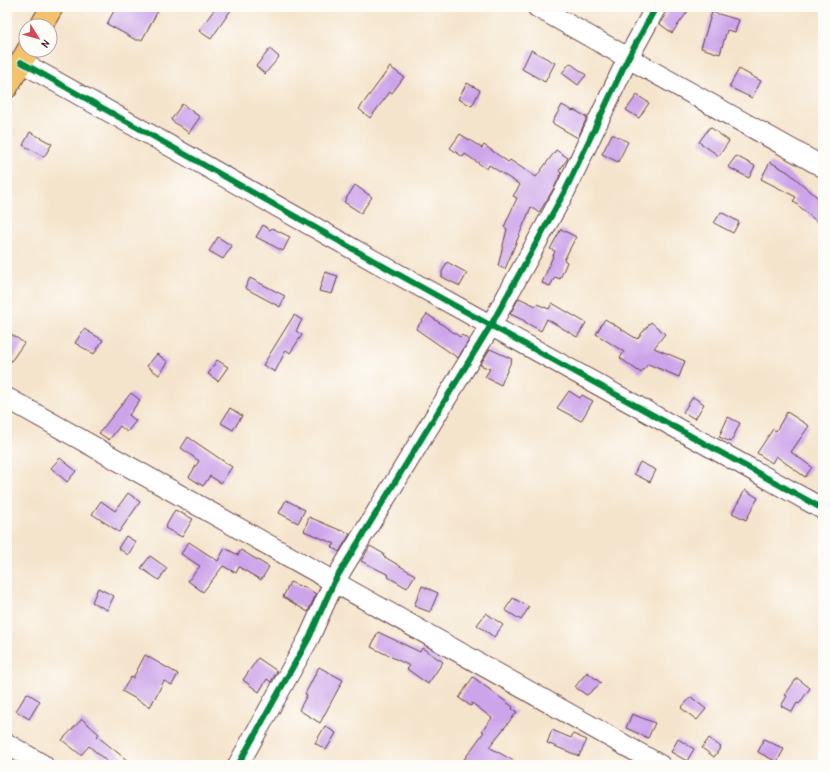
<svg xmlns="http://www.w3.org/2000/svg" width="830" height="772" font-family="'Patrick Hand',sans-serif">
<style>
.building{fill:#cca4ea}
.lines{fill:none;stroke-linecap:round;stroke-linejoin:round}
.minor-casing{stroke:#643d43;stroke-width:22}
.major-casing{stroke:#643d43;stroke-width:24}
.minor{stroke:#fff;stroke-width:20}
.major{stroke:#f3c26a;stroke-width:22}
.cycleway-casing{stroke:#fdfcf7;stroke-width:8}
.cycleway{stroke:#00873e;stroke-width:6}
</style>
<rect width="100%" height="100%" fill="#fdfcf7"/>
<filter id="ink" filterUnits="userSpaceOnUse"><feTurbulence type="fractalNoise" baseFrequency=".025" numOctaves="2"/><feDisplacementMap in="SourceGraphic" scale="8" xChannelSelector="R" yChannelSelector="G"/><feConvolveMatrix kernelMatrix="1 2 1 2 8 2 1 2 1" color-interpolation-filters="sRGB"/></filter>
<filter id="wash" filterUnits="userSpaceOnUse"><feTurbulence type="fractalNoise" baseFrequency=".012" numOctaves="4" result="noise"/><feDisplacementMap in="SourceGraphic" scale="16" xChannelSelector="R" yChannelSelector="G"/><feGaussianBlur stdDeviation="0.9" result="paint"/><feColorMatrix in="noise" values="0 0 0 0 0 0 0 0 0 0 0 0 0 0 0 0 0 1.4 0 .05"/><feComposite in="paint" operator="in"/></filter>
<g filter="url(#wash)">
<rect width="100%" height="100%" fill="#f5e4cc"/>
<g id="blocks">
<path class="building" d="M 116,7 L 160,7 L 142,40 L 136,40 L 107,24 Z
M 216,7 L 233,7 L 211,39 L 199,31 Z
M 672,7 L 691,7 L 672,33 L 660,24 Z
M 712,12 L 739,20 L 735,32 L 727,30 L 720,54 L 701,48 Z
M 270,49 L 279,57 L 265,74 L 256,66 Z
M 531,50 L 555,63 L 545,82 L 522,69 Z
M 570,63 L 586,75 L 578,85 L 562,73 Z
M 390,67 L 404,77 L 392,93 L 390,92 L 370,118 L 359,109 Z
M 739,69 L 761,81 L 752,98 L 729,87 Z
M 467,83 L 480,90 L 472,106 L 458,99 Z
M 637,95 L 649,103 L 639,118 L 626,110 Z
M 182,104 L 200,117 L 189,133 L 171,120 Z
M 562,105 L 573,111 L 574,110 L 587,117 L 578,138 L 552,123 Z
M 710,127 L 729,141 L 719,156 L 699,142 Z
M 30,132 L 52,144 L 44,157 L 23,145 Z
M 460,134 L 482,148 L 484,145 L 508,162 L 510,160 L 536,177 L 556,150 L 568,158 L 559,171 L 561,173 L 555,186 L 539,213 L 531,207 L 505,269 L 498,266 L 507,229 L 504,227 L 517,198 L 513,196 L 520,185 L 489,165 L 487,169 L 465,154 L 463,157 L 450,148 Z
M 612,134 L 628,142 L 618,162 L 602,154 Z
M 736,156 L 755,166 L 749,178 L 728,167 Z
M 770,162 L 788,172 L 823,202 L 823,227 L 793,201 L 796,197 L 761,179 Z
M 355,185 L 372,197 L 361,213 L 344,202 Z
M 721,212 L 739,222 L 733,233 L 714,223 Z
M 263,225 L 270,230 L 272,228 L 290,237 L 283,251 L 256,237 Z
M 561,229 L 576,237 L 564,260 L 567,262 L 560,279 L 555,277 L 550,286 L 542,283 L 555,251 L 550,249 Z
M 218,237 L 232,246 L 223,259 L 209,251 Z
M 447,262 L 467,273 L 460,286 L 442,277 L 442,272 Z
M 325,272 L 338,276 L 332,294 L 319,291 Z
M 250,278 L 285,296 L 280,307 L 245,288 Z
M 519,298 L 536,306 L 537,304 L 549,309 L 552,303 L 586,323 L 577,337 L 547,319 L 541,331 L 525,322 L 525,321 L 510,314 Z
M 427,314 L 460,337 L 462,335 L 469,340 L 458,358 L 416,329 Z
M 294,315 L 302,320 L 296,331 L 302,335 L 290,353 L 286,350 L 275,372 L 263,365 Z
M 605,319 L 637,339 L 651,322 L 665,334 L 654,348 L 685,361 L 679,377 L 648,364 L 641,373 L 620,358 L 624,352 L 596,334 Z
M 84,329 L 103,340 L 94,354 L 75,343 Z
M 7,331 L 24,343 L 7,367 Z
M 490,349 L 512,359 L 501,385 L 485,377 L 490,369 L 480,365 Z
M 157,354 L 168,362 L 159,375 L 147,366 Z
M 217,360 L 228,367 L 218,381 L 208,374 Z
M 569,391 L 580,398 L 582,395 L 593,401 L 581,421 L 557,408 Z
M 131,393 L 140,400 L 129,415 L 136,421 L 127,432 L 120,426 L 109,440 L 99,433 Z
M 693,397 L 704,404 L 695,419 L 683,412 Z
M 230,408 L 242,416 L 233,430 L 221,423 Z
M 787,412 L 809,426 L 791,452 L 812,467 L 805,477 L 776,456 L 772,463 L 757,453 L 773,429 L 776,431 Z
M 728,417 L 740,423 L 731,442 L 719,437 Z
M 188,437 L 232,467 L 221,483 L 210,476 L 203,486 L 189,477 L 199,461 L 181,448 Z
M 60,458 L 76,471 L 67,482 L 51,468 Z
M 640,462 L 656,470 L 650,482 L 634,474 Z
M 745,490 L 758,498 L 746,520 L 732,513 Z
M 128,493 L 140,502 L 119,532 L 92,514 L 101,501 L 115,511 Z
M 286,500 L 305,510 L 298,523 L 279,513 Z
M 175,510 L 193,519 L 182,537 L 165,528 Z
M 309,517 L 342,531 L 343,530 L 350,534 L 339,552 L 332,547 L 335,544 L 304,531 Z
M 126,536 L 136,542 L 128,555 L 118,548 Z
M 189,542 L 218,561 L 225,548 L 238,555 L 241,550 L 269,567 L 261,580 L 239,567 L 236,573 L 223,566 L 203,592 L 188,581 L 200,566 L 181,554 Z
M 370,546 L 384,554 L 383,556 L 415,575 L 407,588 L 388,577 L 389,575 L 361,561 Z
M 150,556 L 167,568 L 159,580 L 141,568 Z
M 290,582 L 302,587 L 303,586 L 316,594 L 308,612 L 283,597 Z
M 422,586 L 438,593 L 430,612 L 414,606 Z
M 98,588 L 114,596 L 107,610 L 92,602 Z
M 513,598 L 529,607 L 521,620 L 505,610 Z
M 486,613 L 503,625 L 494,637 L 477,625 Z
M 378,632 L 420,652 L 422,648 L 443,662 L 428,684 L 407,669 L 410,666 L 371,647 Z
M 145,655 L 178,674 L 172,685 L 164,681 L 150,707 L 122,691 L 131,677 L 133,678 Z
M 258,658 L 277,671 L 271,682 L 267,679 L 259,692 L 243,680 Z
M 319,667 L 343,680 L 320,723 L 299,710 L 307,695 L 305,694 Z
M 587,672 L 601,683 L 587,695 L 585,694 L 575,687 Z
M 473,677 L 513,707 L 512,709 L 517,712 L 489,747 L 521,765 L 460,765 L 484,732 L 482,731 L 492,718 L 472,703 L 471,706 L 459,698 Z
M 797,678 L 810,688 L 799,704 L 797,703 L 792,712 L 781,706 L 787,696 L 785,695 Z
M 27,693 L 40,701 L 29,719 L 16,711 Z
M 691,697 L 706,709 L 697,720 L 681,708 Z
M 632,714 L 655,723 L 648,738 L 626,728 Z
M 82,719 L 99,734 L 97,736 L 133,765 L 111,765 L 89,746 L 81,755 L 62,740 Z
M 325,726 L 336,733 L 326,750 L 315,743 Z
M 552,730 L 571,738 L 573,734 L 587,740 L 579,756 L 547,743 Z
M 709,738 L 721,747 L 714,757 L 702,748 Z
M 678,739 L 694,749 L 687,761 L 671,752 Z
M 764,739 L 784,749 L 777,762 L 758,752 Z"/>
</g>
</g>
<g filter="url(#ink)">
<use href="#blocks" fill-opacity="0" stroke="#643d43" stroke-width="1"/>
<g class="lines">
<g class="minor-casing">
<path id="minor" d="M 537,7 L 823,167
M 21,62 L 385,267 L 823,509
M 7,398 L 660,765
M 7,744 L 43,765
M 238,765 L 309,638 L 334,582 L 491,325 L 565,191 L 628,58 L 656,7"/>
</g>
<g class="major-casing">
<path id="major" d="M 41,26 L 52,7
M 7,87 L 28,50"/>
</g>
<use href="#minor" class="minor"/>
<use href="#major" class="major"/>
<g class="cycleway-casing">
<path id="cycleway" d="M 21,62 L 385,267 L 823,509
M 238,765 L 309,638 L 334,582 L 491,325 L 565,191 L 628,58 L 656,7"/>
</g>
<use href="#cycleway" class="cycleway"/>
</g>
</g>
<rect width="830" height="772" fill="none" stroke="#fdfcf7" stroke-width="24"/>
<g transform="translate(38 38) rotate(127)"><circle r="19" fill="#fdfcf7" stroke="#b5a4a5"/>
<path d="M0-3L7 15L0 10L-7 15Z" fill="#d1495b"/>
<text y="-6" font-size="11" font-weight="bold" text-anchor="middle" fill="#4a1f2b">N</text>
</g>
</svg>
